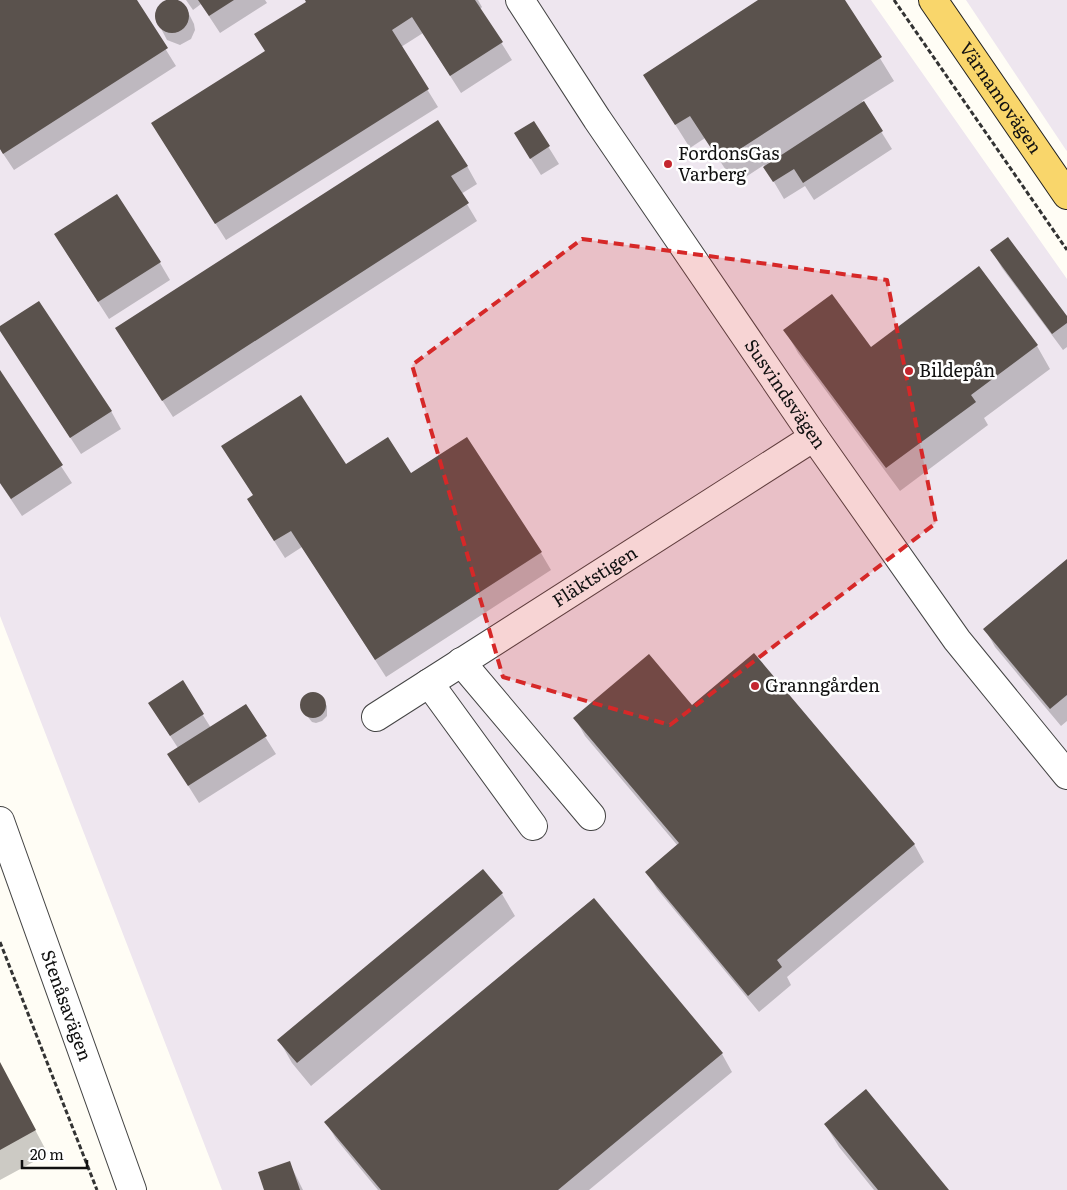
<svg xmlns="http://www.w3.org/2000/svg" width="1067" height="1190" font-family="Literata,serif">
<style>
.industrial{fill:#eee6ef}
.shadow{fill:#0003}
.building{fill:#5a524d}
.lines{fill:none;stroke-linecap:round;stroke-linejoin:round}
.minor-casing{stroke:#444;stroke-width:30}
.major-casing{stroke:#222;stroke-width:30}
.path{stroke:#333;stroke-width:3;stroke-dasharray:5 2.5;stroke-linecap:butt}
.minor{stroke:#fff;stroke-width:28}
.major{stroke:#f9d66b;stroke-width:28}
.marked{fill:#d62828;fill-opacity:0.2;stroke:#d62828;stroke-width:4;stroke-dasharray:10 6;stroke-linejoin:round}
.poi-dot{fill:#c4262e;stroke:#fff;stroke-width:2}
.labels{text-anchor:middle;stroke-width:5;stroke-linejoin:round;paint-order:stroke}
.street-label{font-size:18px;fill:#111;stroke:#fff}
.poi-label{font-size:18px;fill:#111;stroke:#fff;text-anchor:start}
</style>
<rect width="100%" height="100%" fill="#fffdf5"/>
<path class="industrial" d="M 0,0 L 871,0 L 1067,279 L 1067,1190 L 222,1190 L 0,616 Z
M 966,0 L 1067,0 L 1067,151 L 1066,150 Z"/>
<path class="shadow" d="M 0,0 L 135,0 L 176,66 L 14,170 L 0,149 Z
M 174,0 L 185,6 L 194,24 L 195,30 L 191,39 L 180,45 L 167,40 L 155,17 L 156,12 L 161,4 Z
M 186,0 L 265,0 L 267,3 L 220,33 L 201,4 L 193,10 Z
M 305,0 L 478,0 L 482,7 L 480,9 L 512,60 L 461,93 L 423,33 L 401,47 L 438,107 L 226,240 L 163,141 L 266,52 L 307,3 Z
M 761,0 L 844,0 L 894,81 L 862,101 L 892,149 L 814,200 L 805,186 L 784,199 L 764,165 L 735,184 L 705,138 L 690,148 L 644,75 Z
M 533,122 L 559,164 L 541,175 L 526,151 Z
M 467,166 L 477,184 L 461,194 L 477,221 L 173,417 L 127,346 Z
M 992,251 L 1067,318 L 1067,347 L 1063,350 L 1002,268 Z
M 66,252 L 160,263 L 170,280 L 109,319 Z
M 979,268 L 1037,346 L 1050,369 L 984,418 L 988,425 L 900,491 L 798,353 L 785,330 L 871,348 Z
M 0,328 L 111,411 L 121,429 L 81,454 L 10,345 Z
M 0,373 L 72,483 L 22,516 L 0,483 Z
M 223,447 L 411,475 L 541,553 L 551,570 L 386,677 L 302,547 L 285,558 L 248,500 L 254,496 Z
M 1067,561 L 1067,721 L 1061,726 L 995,647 L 985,629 Z
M 182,682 L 211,728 L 245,705 L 276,754 L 199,803 L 179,771 L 178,748 L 156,714 Z
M 316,694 L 319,696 L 327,706 L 327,716 L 322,721 L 316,723 L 312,722 L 302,710 L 303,699 L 308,695 Z
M 692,707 L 914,844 L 924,862 L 787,977 L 791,985 L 759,1012 L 657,889 L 647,872 L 678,846 L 585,736 L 575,718 Z
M 502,894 L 515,916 L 311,1086 L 292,1063 L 279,1040 Z
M 593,899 L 722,1054 L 732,1072 L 589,1190 L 378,1190 L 336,1139 L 326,1122 Z
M 0,1064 L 48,1154 L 0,1180 Z
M 825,1124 L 947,1190 L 874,1190 L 839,1147 Z
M 289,1162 L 303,1190 L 266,1190 Z"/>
<path class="building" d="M155 16a17 17 0 1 1 34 0a17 17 0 1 1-34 0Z
M 0,0 L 137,0 L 168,48 L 3,154 L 0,149 Z
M 198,0 L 234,0 L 209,16 Z
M 305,0 L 475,0 L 503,42 L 450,76 L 412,17 L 392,30 L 429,89 L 215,224 L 151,123 L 265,51 L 254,34 L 306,2 Z
M 758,0 L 845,0 L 882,57 L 720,162 L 690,116 L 675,125 L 643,75 Z
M 864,101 L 883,131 L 803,183 L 794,169 L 773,182 L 763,167 Z
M 438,120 L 468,166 L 451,176 L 469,203 L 162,401 L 115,328 Z
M 534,121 L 550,146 L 530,159 L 514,133 Z
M 117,194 L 161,262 L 98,302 L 54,234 Z
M 1008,237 L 1067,316 L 1067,323 L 1052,334 L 990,250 Z
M 979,266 L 1038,345 L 971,395 L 976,402 L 886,468 L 783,330 L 832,294 L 871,347 Z
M 39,301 L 112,411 L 70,438 L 0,331 L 0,326 Z
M 0,370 L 63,465 L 11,499 L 0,483 Z
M 301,395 L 346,464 L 388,437 L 411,473 L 467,437 L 542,552 L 375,660 L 291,531 L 274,541 L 247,499 L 253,495 L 221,446 Z
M 1067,559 L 1067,695 L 1050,709 L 983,629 Z
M 754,653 L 915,844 L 777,960 L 782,967 L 748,996 L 645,872 L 679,843 L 573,718 L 649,654 L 692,705 Z
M 183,680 L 204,714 L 170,736 L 148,703 Z
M300 705a13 13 0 1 1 26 0a13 13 0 1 1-26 0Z
M 246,704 L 267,736 L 188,786 L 167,754 Z
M 483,869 L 503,893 L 297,1063 L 277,1040 Z
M 594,898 L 723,1053 L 558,1190 L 381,1190 L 324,1122 Z
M 0,1062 L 36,1130 L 0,1150 Z
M 866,1089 L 949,1190 L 878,1190 L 824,1124 Z
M 290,1161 L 300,1190 L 264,1190 L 258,1172 Z"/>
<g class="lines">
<g class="minor-casing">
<g id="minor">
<path id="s1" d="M 520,0 L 597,119 L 814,437 L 957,640 L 1067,775"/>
<path d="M 461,662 L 591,816"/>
<path d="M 429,683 L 533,826"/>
<path id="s2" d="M 376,717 L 814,437"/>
<path id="s3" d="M 0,821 L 132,1190"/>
</g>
</g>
<g class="major-casing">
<g id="major">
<path id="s4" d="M 933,0 L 1067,195"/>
</g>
</g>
<path class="path" d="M 894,0 L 1067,250
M 0,942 L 97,1190"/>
<use href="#minor" class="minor"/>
<use href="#major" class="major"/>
</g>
<path class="marked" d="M 582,239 L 887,280 L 936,523 L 670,725 L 503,677 L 412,365 Z"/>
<g class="poi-dot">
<circle cx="668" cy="164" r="5"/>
<circle cx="909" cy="371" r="5"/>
<circle cx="755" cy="686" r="5"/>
</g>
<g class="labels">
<g class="street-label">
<text dy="6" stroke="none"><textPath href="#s4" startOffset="119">Värnamovägen</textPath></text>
<text dy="6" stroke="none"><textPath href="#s1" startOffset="475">Susvindsvägen</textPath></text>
<text dy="6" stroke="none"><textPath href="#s2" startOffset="260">Fläktstigen</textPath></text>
<text dy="6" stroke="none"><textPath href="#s3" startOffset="196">Stenåsavägen</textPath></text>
</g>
<g class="poi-label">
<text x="678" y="160">FordonsGas<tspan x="678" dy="21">Varberg</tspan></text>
<text x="919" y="377">Bildepån</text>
<text x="765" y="692">Granngården</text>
</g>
</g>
<path d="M22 1160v8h65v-8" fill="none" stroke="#111111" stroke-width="2.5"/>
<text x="30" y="1160" font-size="15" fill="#111111" stroke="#ffffff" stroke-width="4" paint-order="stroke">20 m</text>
</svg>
